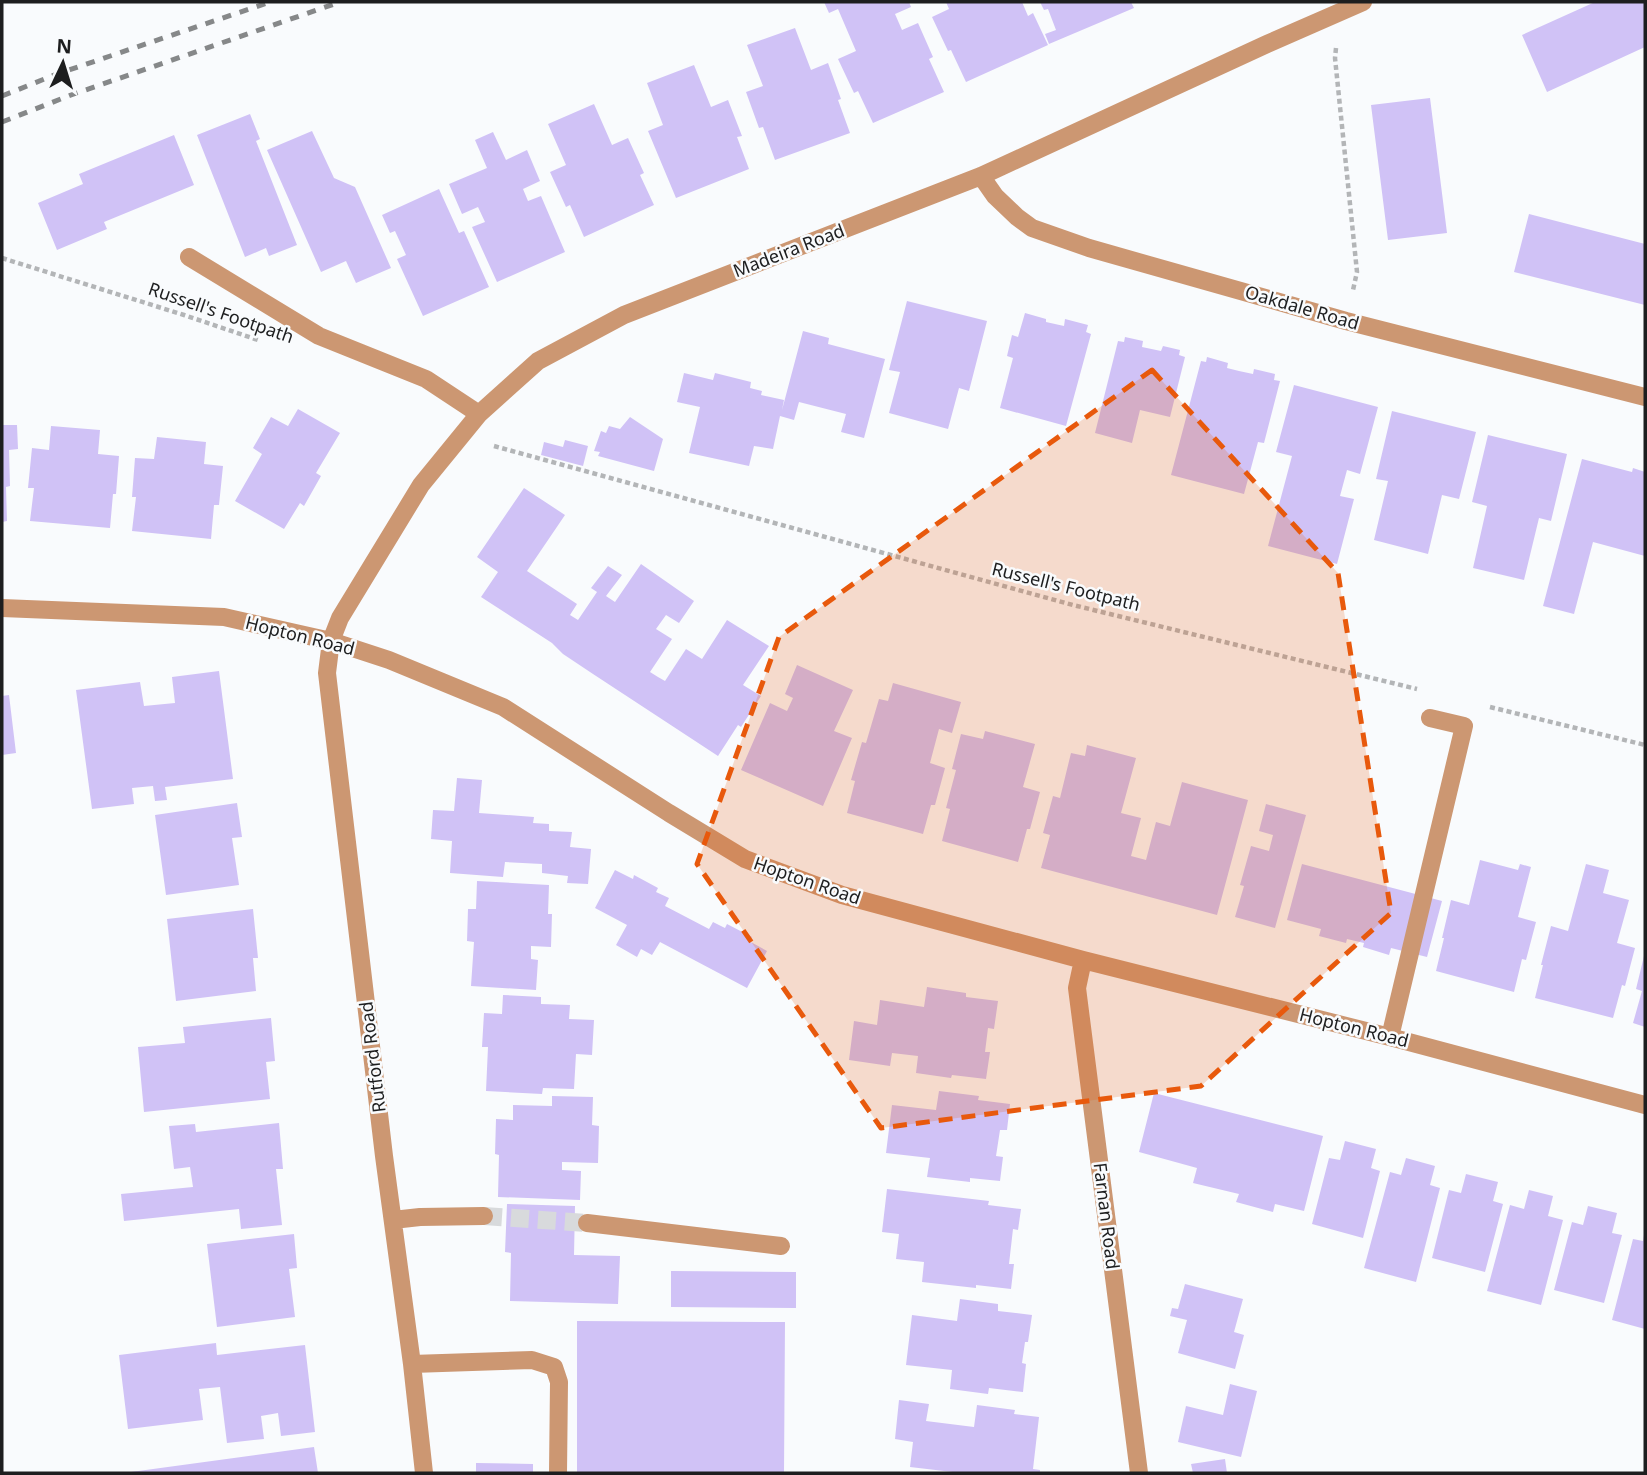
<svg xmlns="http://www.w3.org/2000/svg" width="1647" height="1475" font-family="'Noto Sans',sans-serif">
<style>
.building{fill:#d0c2f6}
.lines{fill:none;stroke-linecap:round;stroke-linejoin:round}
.minor-tunnel{stroke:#d8dadc;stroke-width:18;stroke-dasharray:18 9;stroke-linecap:butt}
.path{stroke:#b3b5b7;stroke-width:4.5;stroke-dasharray:5 3.5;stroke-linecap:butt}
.minor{stroke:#cc9772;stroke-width:18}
.rail{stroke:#868889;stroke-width:5;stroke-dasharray:9 9;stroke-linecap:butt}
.marked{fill:#e8590c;fill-opacity:0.2;stroke:#e8590c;stroke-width:5;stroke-dasharray:14 9;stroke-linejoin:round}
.labels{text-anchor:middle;stroke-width:5;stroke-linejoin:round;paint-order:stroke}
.street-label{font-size:18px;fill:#1d1e1f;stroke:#f9fbfd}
</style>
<rect width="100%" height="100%" fill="#f9fbfd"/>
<path class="building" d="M 824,2 L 909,2 L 911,7 L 895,14 L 902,30 L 918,23 L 933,57 L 929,59 L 944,92 L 873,123 L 858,91 L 854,93 L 838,59 L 856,51 L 838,9 L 829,13 Z
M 946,2 L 1022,2 L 1028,16 L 1033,13 L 1048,45 L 966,82 L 951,50 L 948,51 L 932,17 L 949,9 Z
M 1040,2 L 1131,2 L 1134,8 L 1049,44 L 1045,34 L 1056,30 L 1048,9 L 1044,10 Z
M 1595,2 L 1645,2 L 1645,47 L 1547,92 L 1522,35 Z
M 795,28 L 811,70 L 828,63 L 841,99 L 838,100 L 850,133 L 775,160 L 763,127 L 759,128 L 746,92 L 763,86 L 747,45 Z
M 694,65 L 711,107 L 728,100 L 742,136 L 737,137 L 749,169 L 676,198 L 648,131 L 663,125 L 647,83 Z
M 1430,98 L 1447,233 L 1388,240 L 1371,105 Z
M 594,104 L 612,145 L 628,138 L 644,173 L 640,175 L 654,205 L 584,237 L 570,205 L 566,207 L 550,172 L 566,165 L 548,124 Z
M 250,114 L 260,139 L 256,141 L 297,245 L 269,256 L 266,248 L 245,257 L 197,135 Z
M 312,131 L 334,178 L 355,187 L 391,268 L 356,283 L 346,261 L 321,272 L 267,150 Z
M 493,132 L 506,160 L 527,150 L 540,181 L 523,189 L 528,201 L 541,196 L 565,252 L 497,282 L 472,227 L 485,222 L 478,207 L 462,214 L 449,184 L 487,168 L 475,140 Z
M 174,135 L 194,185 L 104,222 L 107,229 L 57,250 L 38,203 L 83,184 L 79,174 Z
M 439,189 L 459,233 L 464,231 L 489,287 L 423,316 L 397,259 L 406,255 L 395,231 L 390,233 L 382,215 Z
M 1529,214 L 1645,244 L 1645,305 L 1514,272 Z
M 907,301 L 987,321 L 969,391 L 959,388 L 948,429 L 889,413 L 900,372 L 889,370 Z
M 1025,313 L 1046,319 L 1046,322 L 1064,326 L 1065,319 L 1088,325 L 1086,332 L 1091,334 L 1066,426 L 1000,408 L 1013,358 L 1007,356 L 1012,335 L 1018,337 Z
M 803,331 L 829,338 L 828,344 L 885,359 L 864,438 L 841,432 L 846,414 L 799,402 L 794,420 L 780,416 L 773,449 L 754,446 L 749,466 L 689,453 L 700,407 L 677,402 L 684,373 L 713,380 L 715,373 L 751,382 L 750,388 L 762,391 L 761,395 L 784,400 L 782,410 Z
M 1125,337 L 1143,341 L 1142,347 L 1161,351 L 1163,346 L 1180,350 L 1179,355 L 1185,357 L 1170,417 L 1140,410 L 1132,443 L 1095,433 L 1118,341 L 1124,342 Z
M 1207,357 L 1228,363 L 1227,368 L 1239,371 L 1253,374 L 1254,369 L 1275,374 L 1274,380 L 1280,381 L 1264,443 L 1258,442 L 1244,494 L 1171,475 L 1201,361 L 1206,362 Z
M 1294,385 L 1378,407 L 1360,474 L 1347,470 L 1340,496 L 1354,499 L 1337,564 L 1268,546 L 1292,456 L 1276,452 Z
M 298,409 L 340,433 L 316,473 L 321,476 L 304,506 L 300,503 L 284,529 L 235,501 L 262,454 L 253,448 L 271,417 L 288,426 Z
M 1392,411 L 1476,432 L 1459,499 L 1442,495 L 1428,554 L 1374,540 L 1388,481 L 1376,479 Z
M 630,417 L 663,439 L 654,471 L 598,456 L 600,452 L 594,451 L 601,431 L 606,433 L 609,426 L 620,429 Z
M 2,425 L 17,425 L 18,449 L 9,450 L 10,486 L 6,487 L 7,521 L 2,522 Z
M 51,426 L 100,430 L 98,454 L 119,456 L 116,494 L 113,494 L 110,528 L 30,521 L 34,488 L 28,488 L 32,448 L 49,450 Z
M 1488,435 L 1567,454 L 1551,521 L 1539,518 L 1524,580 L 1473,568 L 1487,506 L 1472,502 Z
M 157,437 L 206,442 L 204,464 L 223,466 L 219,505 L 214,505 L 211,539 L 132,531 L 136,497 L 132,497 L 135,458 L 154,459 Z
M 565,440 L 588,446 L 583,466 L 541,455 L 544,442 L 563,447 Z
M 1582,459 L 1632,472 L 1633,468 L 1645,472 L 1645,556 L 1593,542 L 1574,614 L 1543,606 Z
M 524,488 L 565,515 L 527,571 L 577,604 L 570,615 L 578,620 L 597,592 L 591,588 L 608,566 L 622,575 L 606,596 L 615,602 L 641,564 L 694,601 L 679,623 L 666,615 L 656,629 L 672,639 L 650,672 L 658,677 L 665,681 L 686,649 L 702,659 L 727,620 L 769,646 L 743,685 L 761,696 L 741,727 L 738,725 L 718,756 L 593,674 L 563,654 L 552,643 L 481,597 L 498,572 L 477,557 Z
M 797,665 L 853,690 L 834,731 L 852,738 L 823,806 L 741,770 L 770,703 L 787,711 L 793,698 L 785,694 Z
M 219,671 L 233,779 L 165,787 L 167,800 L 155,801 L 153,786 L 132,788 L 134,804 L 92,809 L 76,690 L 140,682 L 144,706 L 175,703 L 172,677 Z
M 893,683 L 961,702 L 952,733 L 939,729 L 930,763 L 945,768 L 935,805 L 931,805 L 923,834 L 847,813 L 855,781 L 851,780 L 862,742 L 866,743 L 879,699 L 888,701 Z
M 9,695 L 16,753 L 2,755 L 2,696 Z
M 985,731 L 1035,744 L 1023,787 L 1040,792 L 1030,829 L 1027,829 L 1018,862 L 942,841 L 950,809 L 946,808 L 956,770 L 952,769 L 961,734 L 983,739 Z
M 1087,745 L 1136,758 L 1121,813 L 1141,818 L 1131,856 L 1146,860 L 1156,822 L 1170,826 L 1182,782 L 1248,800 L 1217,915 L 1041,868 L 1050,835 L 1043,833 L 1053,796 L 1060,798 L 1071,753 L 1085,756 Z
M 457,778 L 482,780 L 479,813 L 534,817 L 533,823 L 549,824 L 549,831 L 572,832 L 570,847 L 591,849 L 588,884 L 567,883 L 568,876 L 542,873 L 542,864 L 505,862 L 503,877 L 450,873 L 452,841 L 431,839 L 433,810 L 454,811 Z
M 237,803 L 242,837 L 232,838 L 239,885 L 166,895 L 155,815 Z
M 1266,804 L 1306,815 L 1275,928 L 1235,917 L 1244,886 L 1240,885 L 1251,846 L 1269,851 L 1273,835 L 1259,831 Z
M 1480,860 L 1518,870 L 1520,864 L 1531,867 L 1518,917 L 1536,922 L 1526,960 L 1522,959 L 1514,992 L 1436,971 L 1444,938 L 1442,938 L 1451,900 L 1469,905 Z
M 1302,864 L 1442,901 L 1427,957 L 1391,948 L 1389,955 L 1363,947 L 1364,943 L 1347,939 L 1346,943 L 1319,936 L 1321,929 L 1287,920 Z
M 1586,864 L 1609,870 L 1603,893 L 1629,900 L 1617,943 L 1635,948 L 1625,986 L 1622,985 L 1613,1018 L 1535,998 L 1543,965 L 1541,965 L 1551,926 L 1568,931 Z
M 615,870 L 633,879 L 634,875 L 658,888 L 656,892 L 669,898 L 665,906 L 709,929 L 713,922 L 725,928 L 727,924 L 752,937 L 749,941 L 767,951 L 747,988 L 660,942 L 652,955 L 641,949 L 637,957 L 616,945 L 627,925 L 595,908 Z
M 477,881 L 549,885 L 548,914 L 552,914 L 551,947 L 531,946 L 531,959 L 538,960 L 536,990 L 471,986 L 474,942 L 467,941 L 468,909 L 476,909 Z
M 253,909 L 258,958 L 253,958 L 256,991 L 176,1001 L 167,919 Z
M 1644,956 L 1645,956 L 1645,1027 L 1633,1023 L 1642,991 L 1636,989 Z
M 927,987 L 966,993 L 966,997 L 998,1001 L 994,1029 L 988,1028 L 985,1052 L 990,1052 L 986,1079 L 952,1075 L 951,1078 L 916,1073 L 918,1056 L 892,1053 L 890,1066 L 849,1060 L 854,1021 L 877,1025 L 880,1000 L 924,1007 Z
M 503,995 L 541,997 L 541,1004 L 570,1005 L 569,1019 L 594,1020 L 592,1055 L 576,1054 L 574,1089 L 543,1088 L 542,1094 L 486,1091 L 488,1047 L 482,1047 L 484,1013 L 502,1014 Z
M 271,1018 L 275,1061 L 266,1062 L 270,1099 L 144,1112 L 138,1047 L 185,1043 L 183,1027 Z
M 939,1091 L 979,1096 L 978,1100 L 1010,1104 L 1007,1130 L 1000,1130 L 996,1156 L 1003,1157 L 1000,1181 L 970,1178 L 970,1182 L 927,1177 L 930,1158 L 886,1153 L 892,1105 L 936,1110 Z
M 1154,1093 L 1323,1136 L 1304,1211 L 1275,1204 L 1273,1212 L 1236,1202 L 1239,1194 L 1193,1183 L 1197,1168 L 1139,1152 Z
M 552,1096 L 593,1097 L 592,1125 L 599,1126 L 598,1163 L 562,1162 L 562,1170 L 581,1171 L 580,1200 L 498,1197 L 499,1155 L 495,1154 L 496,1119 L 513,1120 L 513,1105 L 552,1106 Z
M 279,1123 L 283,1169 L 276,1169 L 282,1225 L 241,1229 L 239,1209 L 124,1221 L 121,1194 L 193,1187 L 190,1167 L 174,1169 L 169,1126 L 195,1124 L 196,1132 Z
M 1345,1141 L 1376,1149 L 1371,1168 L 1380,1171 L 1363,1238 L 1312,1224 L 1329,1158 L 1340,1160 Z
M 1406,1158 L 1435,1166 L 1430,1185 L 1440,1188 L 1416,1282 L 1364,1268 L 1390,1172 L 1401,1175 Z
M 1466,1174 L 1498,1182 L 1493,1201 L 1503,1204 L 1485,1272 L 1432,1258 L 1449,1190 L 1461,1193 Z
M 887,1189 L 989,1201 L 988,1205 L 1021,1209 L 1018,1230 L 1013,1229 L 1009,1264 L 1014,1264 L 1011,1289 L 976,1285 L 976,1288 L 922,1282 L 924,1262 L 896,1259 L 899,1234 L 882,1232 Z
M 1529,1190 L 1553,1196 L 1548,1216 L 1563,1220 L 1541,1305 L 1487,1291 L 1510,1205 L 1524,1209 Z
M 507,1204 L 575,1206 L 574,1255 L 620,1256 L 618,1304 L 510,1301 L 511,1253 L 505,1252 Z
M 1588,1206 L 1617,1213 L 1612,1233 L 1622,1235 L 1604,1303 L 1554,1290 L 1572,1222 L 1583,1225 Z
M 294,1234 L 297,1268 L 289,1269 L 295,1317 L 217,1327 L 207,1244 Z
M 1644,1235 L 1645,1235 L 1645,1329 L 1612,1320 L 1633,1239 L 1643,1241 Z
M 671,1271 L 796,1272 L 796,1308 L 671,1307 Z
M 1185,1284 L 1243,1299 L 1234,1332 L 1244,1335 L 1235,1369 L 1178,1353 L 1187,1320 L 1170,1316 L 1172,1308 L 1178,1309 Z
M 960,1299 L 998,1304 L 998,1311 L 1032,1315 L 1028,1342 L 1025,1342 L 1022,1363 L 1026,1364 L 1023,1392 L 989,1388 L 988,1394 L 950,1389 L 952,1370 L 906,1365 L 912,1315 L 957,1321 Z
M 577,1321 L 785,1322 L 784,1473 L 577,1473 Z
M 216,1343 L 217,1355 L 305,1345 L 315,1432 L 281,1436 L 278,1413 L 261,1416 L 264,1439 L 227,1443 L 220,1387 L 199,1389 L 203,1420 L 128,1429 L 119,1355 Z
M 1230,1384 L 1257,1391 L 1241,1457 L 1178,1442 L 1186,1406 L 1223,1415 Z
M 899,1400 L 929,1404 L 926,1421 L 974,1427 L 977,1405 L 1015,1410 L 1014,1414 L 1039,1417 L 1033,1469 L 1040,1470 L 1040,1473 L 961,1473 L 910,1467 L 913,1442 L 895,1439 Z
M 314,1447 L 318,1473 L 131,1473 L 131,1472 Z
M 1225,1459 L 1227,1473 L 1193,1473 L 1191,1464 Z
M 476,1463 L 533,1464 L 533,1473 L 476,1473 Z"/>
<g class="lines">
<path class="minor-tunnel" d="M 484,1216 L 587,1223"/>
<path class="path" d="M 1336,48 L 1335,58 L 1357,272 L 1353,290
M 2,258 L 184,315 L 261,341
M 494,446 L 1073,605 L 1417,689
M 1490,707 L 1645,745"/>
<path class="minor" d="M 981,176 L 995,196 L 1017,217 L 1032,228 L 1089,248 L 1346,321 L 1645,397
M 189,257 L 319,336 L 426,379 L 479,414
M 2,608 L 224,617 L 331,641 L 389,660 L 503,707 L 669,813 L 745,859 L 842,895 L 1083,960 L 1390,1037 L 1645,1105
M 1083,960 L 1077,988 L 1139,1473
M 1390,1037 L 1464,726 L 1430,718
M 393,1220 L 420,1217 L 484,1216
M 587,1223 L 781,1246
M 412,1364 L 532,1360 L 554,1367 L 559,1382 L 558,1473
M 424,1473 L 412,1364 L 384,1156 L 327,673 L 331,641 L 340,618 L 421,485 L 479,414 L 538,361 L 624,315 L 981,176 L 1267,44 L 1363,2"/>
<path class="rail" d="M 2,96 L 57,74 L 270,2
M 2,122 L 71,95 L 340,2"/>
</g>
<path class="marked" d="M 1152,370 L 1338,573 L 1391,913 L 1201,1086 L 881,1128 L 697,864 L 779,637 Z"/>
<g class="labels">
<g class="street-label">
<text transform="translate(789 251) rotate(-21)" y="6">Madeira Road</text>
<text transform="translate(1302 308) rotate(16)" y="6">Oakdale Road</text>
<text transform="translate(221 313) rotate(19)" y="6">Russell's Footpath</text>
<text transform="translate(1066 587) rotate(14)" y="6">Russell's Footpath</text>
<text transform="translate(300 636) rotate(14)" y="6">Hopton Road</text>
<text transform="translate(807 881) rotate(19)" y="6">Hopton Road</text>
<text transform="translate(1354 1028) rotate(14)" y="6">Hopton Road</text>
<text transform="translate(373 1057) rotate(-97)" y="6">Rutford Road</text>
<text transform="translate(1106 1216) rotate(83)" y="6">Farnan Road</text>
</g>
</g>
<rect width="1647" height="1475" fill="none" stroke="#1d1e1f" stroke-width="7"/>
<g transform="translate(63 63) rotate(4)" stroke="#f9fbfd" stroke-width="5" paint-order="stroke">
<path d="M0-5L12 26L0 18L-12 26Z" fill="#1d1e1f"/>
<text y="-10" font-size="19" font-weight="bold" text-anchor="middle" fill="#1d1e1f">N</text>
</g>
</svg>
